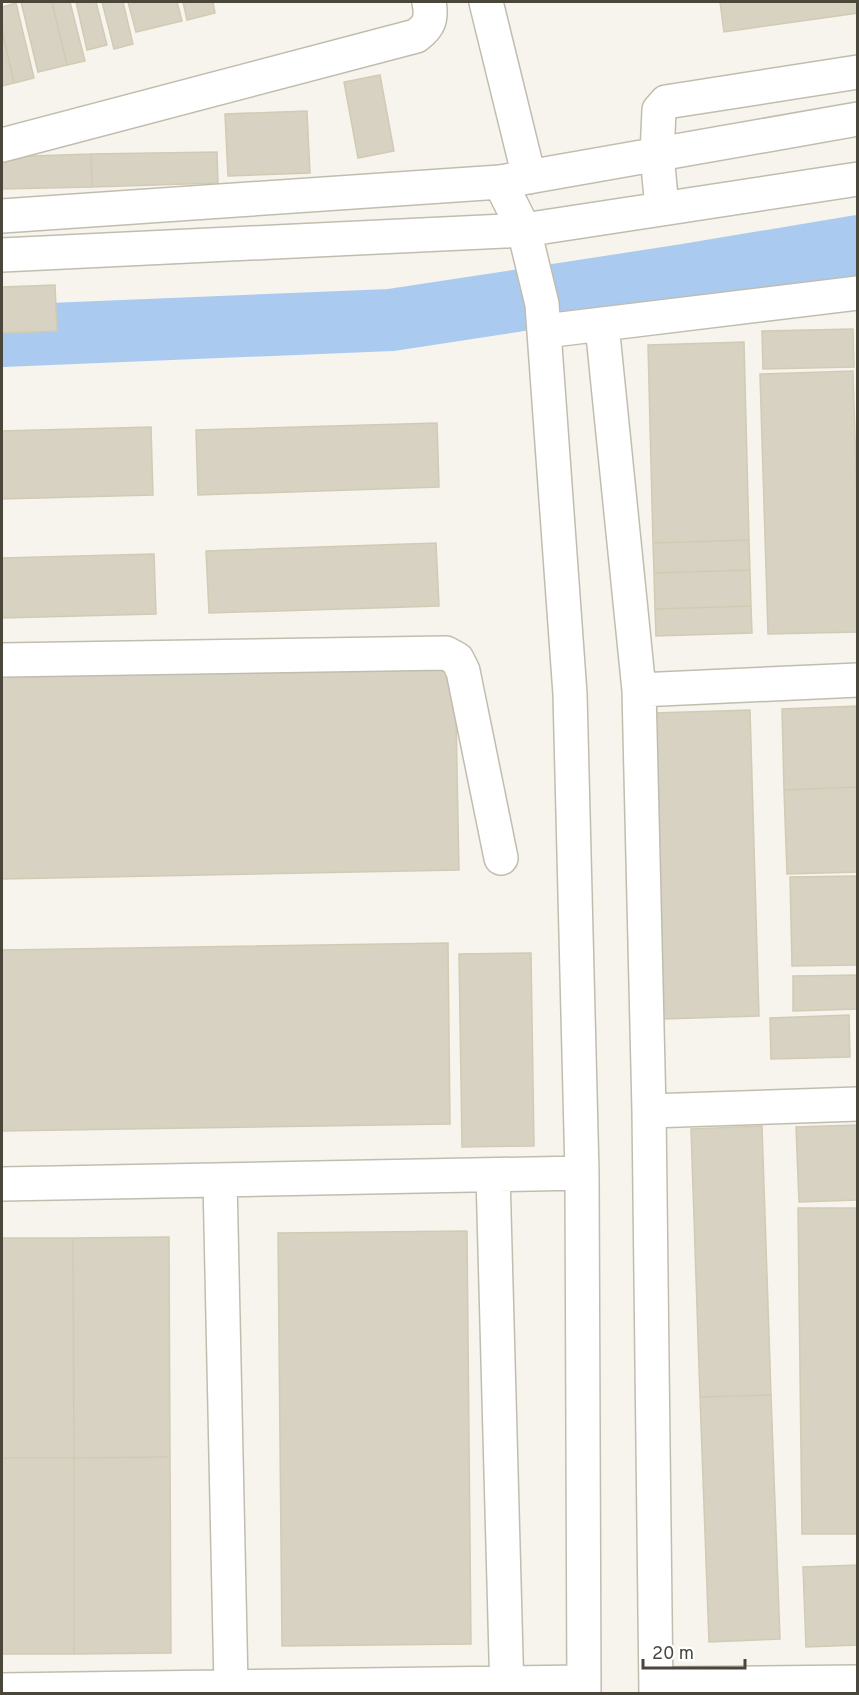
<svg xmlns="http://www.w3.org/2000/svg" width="859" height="1695" font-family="Overpass,sans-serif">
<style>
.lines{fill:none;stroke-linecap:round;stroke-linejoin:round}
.river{stroke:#aacaf0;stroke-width:62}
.building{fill:#d7d2c1;stroke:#d2cbb4;stroke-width:1.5}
.minor-casing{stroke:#c1bdae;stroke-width:36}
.minor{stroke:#fff;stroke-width:33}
</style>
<rect width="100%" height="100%" fill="#f6f4ec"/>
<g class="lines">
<path class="river" d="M 2,336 L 391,320 L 685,275 L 858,246"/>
</g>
<path class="building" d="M 21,2 L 52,2 L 67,65 L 38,72 Z
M 52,2 L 70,2 L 85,61 L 67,65 Z
M 76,2 L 96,2 L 107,45 L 87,50 Z
M 102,2 L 123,2 L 133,44 L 114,49 Z
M 128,2 L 177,2 L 182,21 L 136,32 Z
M 183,2 L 213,2 L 215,13 L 187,20 Z
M 720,2 L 858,2 L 858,13 L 724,32 Z
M 16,3 L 34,78 L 14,83 L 2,29 L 2,7 Z
M 2,29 L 14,83 L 2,86 Z
M 380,75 L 394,151 L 358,158 L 344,82 Z
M 307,111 L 310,173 L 228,176 L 225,114 Z
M 217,152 L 218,183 L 92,187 L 91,154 Z
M 91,154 L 92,187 L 2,189 L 2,157 Z
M 55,285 L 57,331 L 2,333 L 2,287 Z
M 853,329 L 854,367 L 763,369 L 762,331 Z
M 744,342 L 749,540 L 653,543 L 648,345 Z
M 853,371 L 858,535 L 858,632 L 768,634 L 760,374 Z
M 437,423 L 439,487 L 198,495 L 196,430 Z
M 151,427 L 153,495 L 2,499 L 2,431 Z
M 749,540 L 750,570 L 654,573 L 653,543 Z
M 436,543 L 439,606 L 209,613 L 206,551 Z
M 154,554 L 156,614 L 2,618 L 2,558 Z
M 750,570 L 751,606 L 655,609 L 654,573 Z
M 751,606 L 752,633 L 656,636 L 655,609 Z
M 455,667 L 459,870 L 2,879 L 2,675 Z
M 858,706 L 858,787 L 784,790 L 782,709 Z
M 750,710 L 759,1016 L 663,1019 L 654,713 Z
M 858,787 L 858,872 L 787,874 L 784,790 Z
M 858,876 L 858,965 L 792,966 L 790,877 Z
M 448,943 L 450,1124 L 2,1131 L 2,950 Z
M 531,953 L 534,1146 L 462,1147 L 459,954 Z
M 858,975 L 858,1009 L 793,1011 L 793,976 Z
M 849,1015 L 850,1057 L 771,1059 L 770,1018 Z
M 858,1125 L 858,1200 L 799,1202 L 796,1127 Z
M 762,1126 L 771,1395 L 700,1397 L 691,1129 Z
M 798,1208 L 858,1208 L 858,1534 L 802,1534 Z
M 467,1231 L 471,1644 L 282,1646 L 278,1233 Z
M 169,1237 L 170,1457 L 74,1458 L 73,1238 Z
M 2,1238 L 73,1238 L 74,1458 L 2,1458 Z
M 771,1395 L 780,1639 L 709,1642 L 700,1397 Z
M 170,1457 L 171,1653 L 74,1654 L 74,1458 Z
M 2,1458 L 74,1458 L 74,1654 L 2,1654 Z
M 858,1565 L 858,1645 L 806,1647 L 803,1567 Z"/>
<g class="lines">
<g class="minor-casing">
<path id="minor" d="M 486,2 L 529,177
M 2,145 L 416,36 C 430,26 432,18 429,2
M 500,182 L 524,230 L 542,304 L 570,694 L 582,1173 L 584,1694
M 662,208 L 657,155 L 659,110 L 666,102 L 858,72
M 2,216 L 500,182 L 858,119
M 2,255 L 524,230 L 858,179
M 602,325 L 639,690 L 649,1111 L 656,1694
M 545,331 L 858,293
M 2,660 L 446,653 L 457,659 L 463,671 L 501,858
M 639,690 L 858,680
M 649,1111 L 858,1104
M 493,1175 L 507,1694
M 220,1180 L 231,1686
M 2,1184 L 582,1173
M 656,1684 L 858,1682
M 2,1690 L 584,1682"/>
</g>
<use href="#minor" class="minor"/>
</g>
<rect width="859" height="1695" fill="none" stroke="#4a4639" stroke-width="6"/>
<path d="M643 1659v9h102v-9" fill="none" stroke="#4a4639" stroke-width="3"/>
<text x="652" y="1659" font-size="18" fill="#4a4639" stroke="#ffffff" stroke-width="4.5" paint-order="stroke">20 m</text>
</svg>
